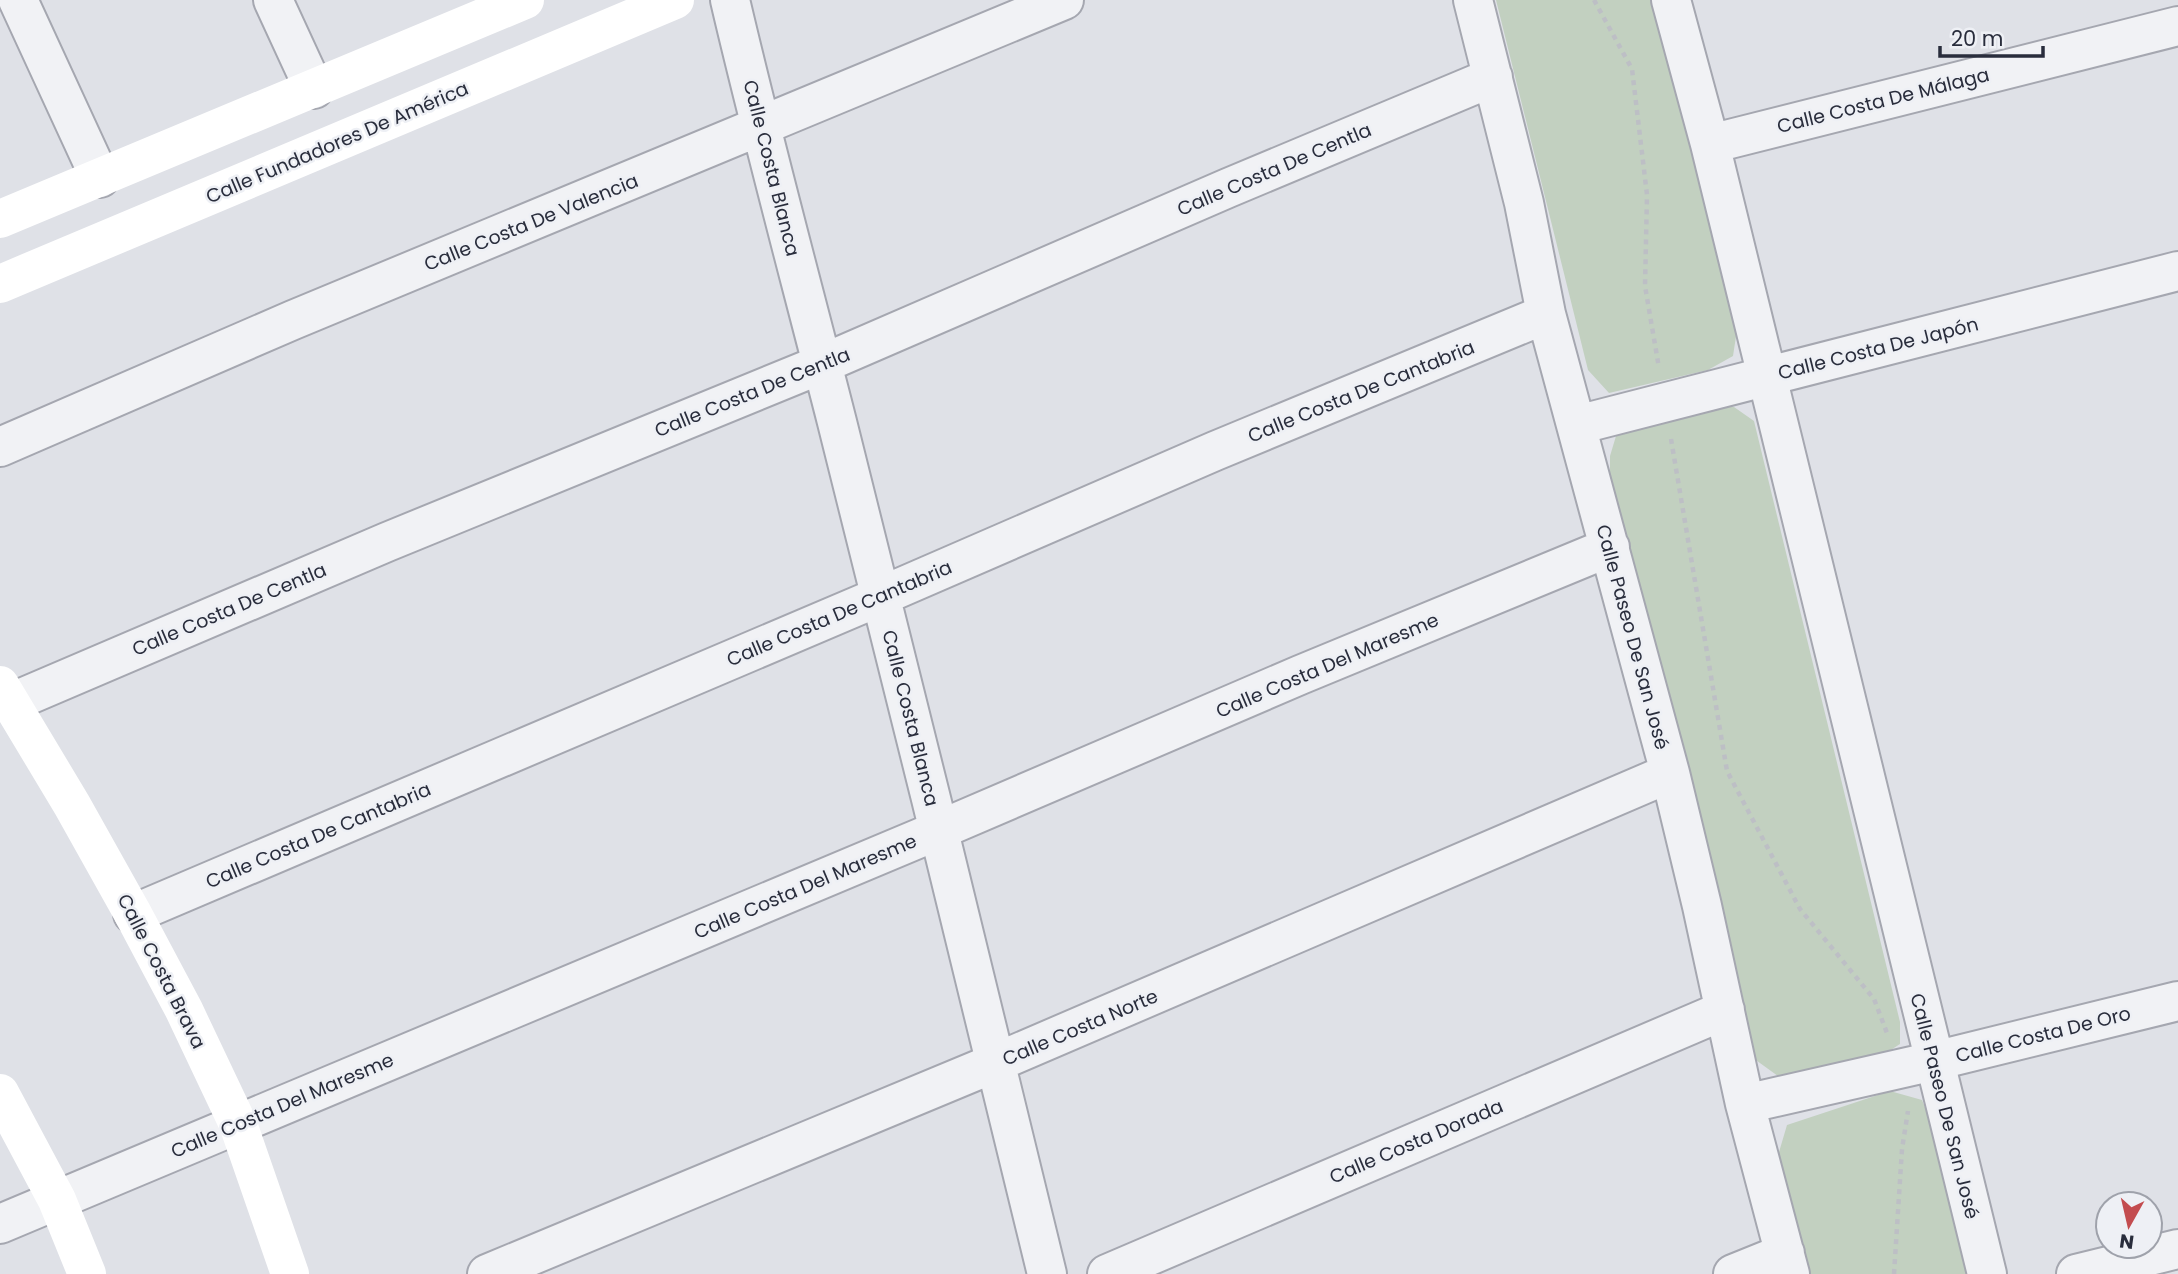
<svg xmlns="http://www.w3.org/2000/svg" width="2178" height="1274" font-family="Poppins,sans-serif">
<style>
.green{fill:#c2d0c0}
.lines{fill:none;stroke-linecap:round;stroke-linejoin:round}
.street-casing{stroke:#a5a7b0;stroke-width:42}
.path{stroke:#bdbfc5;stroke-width:4.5;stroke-dasharray:5 5;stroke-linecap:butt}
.street{stroke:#f1f2f5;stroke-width:38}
.secondary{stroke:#fff;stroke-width:38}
.labels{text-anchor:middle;stroke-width:5;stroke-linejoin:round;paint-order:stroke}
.street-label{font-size:19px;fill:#292d3c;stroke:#eef0f5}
</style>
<rect width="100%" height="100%" fill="#dfe1e7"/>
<path class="green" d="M 1496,0 L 1655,0 L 1737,330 L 1733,356 L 1708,370 L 1609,393 L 1588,370 Z
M 1721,405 L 1734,407 L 1754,421 L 1900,1022 L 1900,1044 L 1883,1055 L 1782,1079 L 1753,1058 L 1610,493 L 1610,456 L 1616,436 Z
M 1890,1091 L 1922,1100 L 1930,1120 L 1967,1274 L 1807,1274 L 1777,1159 L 1787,1125 Z"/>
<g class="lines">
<g class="street-casing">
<path id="street" d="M 18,0 L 100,178
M 273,0 L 314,89
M 730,0 C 763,141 801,281 837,422 C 908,706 979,989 1047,1274
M 1473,0 L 1524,203 L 1546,314 L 1670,773 L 1702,906 L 1745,1104 L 1790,1274
M 1671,0 L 1710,144 L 1987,1274
M 1710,144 L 2178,26
M 1577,425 L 2178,271
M 0,447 L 293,320 L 1064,0
M 10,703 L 387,542 L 822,364 L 1228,188 L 1493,77
M 133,914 L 881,596 L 1215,451 L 1546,314
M 1745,1104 L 1934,1061 L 2178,1001
M 0,1224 L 939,830 L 1300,675 L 1610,547
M 487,1274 L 997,1062 L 1670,773
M 1107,1274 L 1725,1010
M 1733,1274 L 1785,1253
M 2076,1274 L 2178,1249"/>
</g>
<path class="path" d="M 1594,0 L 1632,69 L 1647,195 L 1645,286 L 1659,368
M 1671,439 L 1727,771 L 1800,909 L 1874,999 L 1887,1033
M 1894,1274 L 1902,1149 L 1908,1111"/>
<use href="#street" class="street"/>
<path class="secondary" d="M 0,219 L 525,0
M 0,284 L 675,0
M 0,685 L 72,805 L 133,914 L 184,1010 L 238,1124 L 290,1274
M 0,1093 L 57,1200 L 87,1274"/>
</g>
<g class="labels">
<g class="street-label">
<text transform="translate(1883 100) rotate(-14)" y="7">Calle Costa De Málaga</text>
<text transform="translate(337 142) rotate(-23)" y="7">Calle Fundadores De América</text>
<text transform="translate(772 168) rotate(76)" y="7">Calle Costa Blanca</text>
<text transform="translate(1274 169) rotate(-23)" y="7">Calle Costa De Centla</text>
<text transform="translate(531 222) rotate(-22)" y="7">Calle Costa De Valencia</text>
<text transform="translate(1878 348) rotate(-14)" y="7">Calle Costa De Japón</text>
<text transform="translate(1361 391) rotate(-22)" y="7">Calle Costa De Cantabria</text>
<text transform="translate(752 392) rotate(-22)" y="7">Calle Costa De Centla</text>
<text transform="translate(229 609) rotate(-23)" y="7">Calle Costa De Centla</text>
<text transform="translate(839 613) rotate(-23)" y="7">Calle Costa De Cantabria</text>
<text transform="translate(1633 637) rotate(75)" y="7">Calle Paseo De San José</text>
<text transform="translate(1327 665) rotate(-23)" y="7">Calle Costa Del Maresme</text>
<text transform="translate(911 718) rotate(76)" y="7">Calle Costa Blanca</text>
<text transform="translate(318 835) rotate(-23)" y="7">Calle Costa De Cantabria</text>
<text transform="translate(805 886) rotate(-23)" y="7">Calle Costa Del Maresme</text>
<text transform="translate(162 971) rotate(63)" y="7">Calle Costa Brava</text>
<text transform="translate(1080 1027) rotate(-23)" y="7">Calle Costa Norte</text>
<text transform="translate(2043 1034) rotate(-14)" y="7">Calle Costa De Oro</text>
<text transform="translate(282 1105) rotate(-23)" y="7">Calle Costa Del Maresme</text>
<text transform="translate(1945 1106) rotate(76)" y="7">Calle Paseo De San José</text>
<text transform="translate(1416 1141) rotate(-23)" y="7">Calle Costa Dorada</text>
</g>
</g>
<g transform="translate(2129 1225) rotate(188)"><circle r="33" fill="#eef0f5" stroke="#9fa2ab" stroke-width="2"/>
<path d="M0-5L12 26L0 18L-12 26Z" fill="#c34c4f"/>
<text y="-10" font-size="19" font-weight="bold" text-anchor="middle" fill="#292d3c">N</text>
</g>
<path d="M1940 46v10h103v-10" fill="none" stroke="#292d3c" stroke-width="3.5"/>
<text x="1951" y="46" font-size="21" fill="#292d3c" stroke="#eef0f5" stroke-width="5" paint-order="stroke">20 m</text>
</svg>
